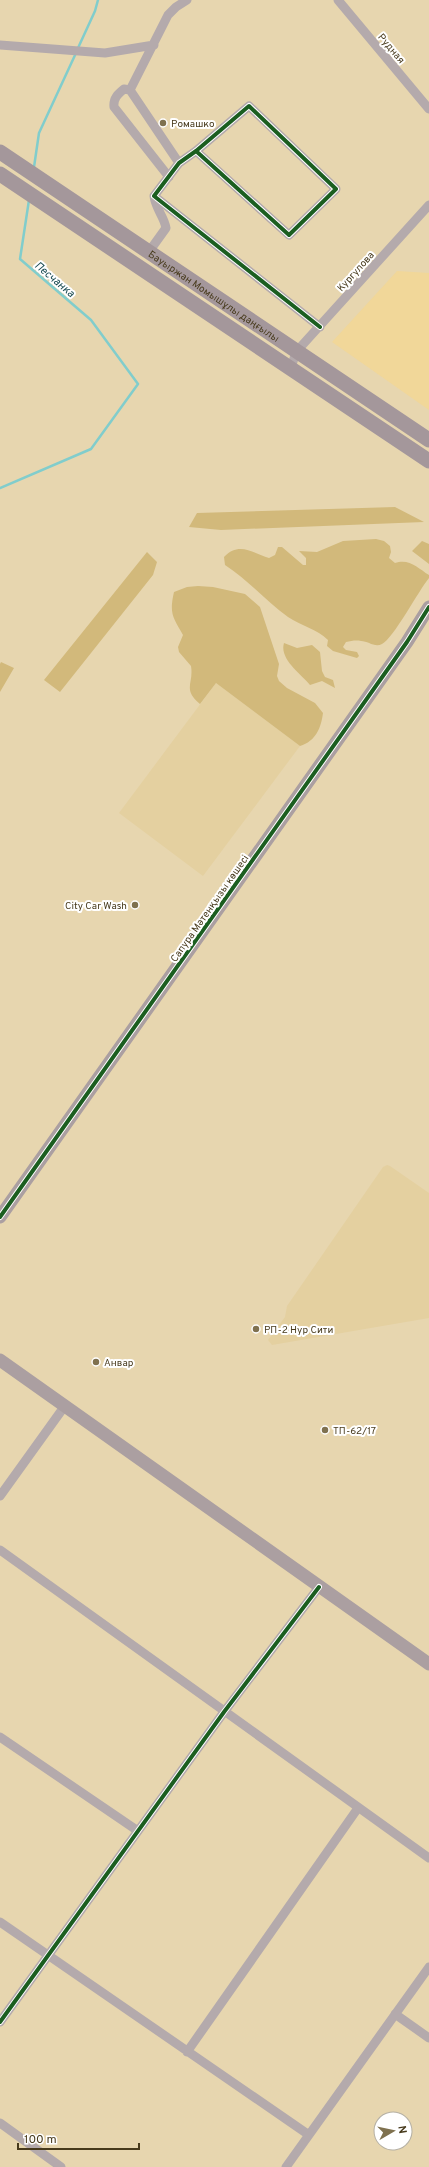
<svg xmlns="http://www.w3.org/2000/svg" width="429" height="2167" font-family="Overpass,sans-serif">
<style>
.built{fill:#f1d799}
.green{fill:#e4d0a0}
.forest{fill:#d2b97b}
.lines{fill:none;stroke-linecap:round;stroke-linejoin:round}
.stream{stroke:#81cdcc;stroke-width:2.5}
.street{stroke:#b4aaac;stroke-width:9}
.secondary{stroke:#ab9fa1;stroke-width:13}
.primary{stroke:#a4979b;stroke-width:15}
.cycleway-casing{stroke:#fff;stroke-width:6}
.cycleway{stroke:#1b5e20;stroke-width:4}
.poi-dot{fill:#7f714f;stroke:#fff;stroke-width:1.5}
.labels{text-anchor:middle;stroke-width:4;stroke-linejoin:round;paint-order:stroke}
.street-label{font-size:10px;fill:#473a1c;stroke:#fff}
.poi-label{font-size:10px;fill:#473a1c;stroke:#fff;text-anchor:start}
.water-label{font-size:11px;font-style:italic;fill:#164950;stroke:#fff}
</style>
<rect width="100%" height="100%" fill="#e7d6af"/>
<path class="built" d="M 397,271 L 429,273 L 429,410 L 332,342 Z"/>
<path class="green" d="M 216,683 L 300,746 L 203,876 L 119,813 Z
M 387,1165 L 390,1166 L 429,1193 L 429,1318 L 272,1345 L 268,1340 L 285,1317 L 287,1306 L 383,1167 Z"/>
<path class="forest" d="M 395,507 L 424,522 L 221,530 L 189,527 L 197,513 Z
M 376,539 L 384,541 L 390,546 L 391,552 L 389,558 L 395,563 C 409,558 418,568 429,575 L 429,578 C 419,590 393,639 382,644 C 375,648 368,641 361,641 C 356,640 351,641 346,642 L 343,647 L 346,650 L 357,652 L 359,656 L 357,658 L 333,651 L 327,646 L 328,640 C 317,629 301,626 288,617 C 266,601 248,580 225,565 L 224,557 C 239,541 253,553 269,558 L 275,555 L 278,547 L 282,547 L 303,565 L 306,565 L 306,558 L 299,551 L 317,552 L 343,541 Z
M 422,541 L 429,544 L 429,564 L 412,551 Z
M 147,552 L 157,562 L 153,575 L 60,692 L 44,680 Z
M 198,586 L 213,587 L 245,594 L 260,607 L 279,664 L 277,676 L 279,681 L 287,688 L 315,703 L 323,713 C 321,728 316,741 300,746 L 216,683 L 200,704 C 182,689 194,684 191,666 L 179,652 L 178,647 L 183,635 C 173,617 169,614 174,592 L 187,587 Z
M 284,643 L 297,648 L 312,645 L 320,652 L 322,671 L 325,677 L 333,680 L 335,688 L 322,681 L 310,685 C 301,674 279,659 284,643 Z
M 1,662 L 14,668 L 0,692 L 0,664 Z"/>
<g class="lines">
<path class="stream" d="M 78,48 L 95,11 L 98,0
M 34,167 L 39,133 L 76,53
M 0,488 L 91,449 L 138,384 L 91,320 L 20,259 L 29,200"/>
<path class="street" d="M 338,0 L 429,109
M 0,45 L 105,53 L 154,45
M 130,90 L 124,89 C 118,94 113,98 114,107 L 169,177
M 196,151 L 289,235 L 336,189 L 249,106 L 196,151 L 179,163 L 154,196 L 320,327
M 179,163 L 130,90 L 168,15 L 176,7 L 187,0
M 148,253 L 166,228 C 164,216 155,208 154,196
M 291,368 L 296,352 L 429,205
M 0,1496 L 64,1407
M 0,1550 L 429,1858
M 0,1737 L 138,1831
M 0,1922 L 309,2135
M 395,2014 L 429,2038
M 0,2022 L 224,1712 L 319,1587
M 187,2052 L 358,1808
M 0,2123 L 61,2167
M 286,2167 L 429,1967"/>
<path class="secondary" d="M 0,1217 L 407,642 L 429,607
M 0,1360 L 429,1664"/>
<g class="primary">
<path id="s1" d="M 0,152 L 429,440"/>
<path d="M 0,174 L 429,461"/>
</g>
<g class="cycleway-casing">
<path id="cycleway" d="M 196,151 L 289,235 L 336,189 L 249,106 L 196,151 L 179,163 L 154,196 L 320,327
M 0,1217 L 407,642 L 429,607
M 0,2022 L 224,1712 L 319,1587"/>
</g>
<use href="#cycleway" class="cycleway"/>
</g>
<g class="poi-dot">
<circle cx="163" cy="123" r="4"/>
<circle cx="135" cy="905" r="4"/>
<circle cx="256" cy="1329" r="4"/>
<circle cx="96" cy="1362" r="4"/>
<circle cx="325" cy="1430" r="4"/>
</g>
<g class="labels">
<g class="street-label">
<text transform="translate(392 48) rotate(50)" y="4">Рудная</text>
<text transform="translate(355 271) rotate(-48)" y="4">Кургулова</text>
<text dy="4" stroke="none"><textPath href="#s1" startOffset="258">Бауыржан Момышұлы даңғылы</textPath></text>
<text transform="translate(209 908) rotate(-55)" y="4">Сапура Мәтенқызы көшесі</text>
</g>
<g class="poi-label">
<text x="171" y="127">Ромашко</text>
<text x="127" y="909" text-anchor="end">City Car Wash</text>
<text x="264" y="1333">РП-2 Нур Сити</text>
<text x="104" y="1366">Анвар</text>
<text x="333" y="1434">ТП-62/17</text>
</g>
<g class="water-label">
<text transform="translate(55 279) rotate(40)" y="4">Песчанка</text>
</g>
</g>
<g transform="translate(393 2131) rotate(81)"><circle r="19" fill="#ffffff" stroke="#b5b0a4"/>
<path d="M0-3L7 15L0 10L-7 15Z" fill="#7f714f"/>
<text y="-6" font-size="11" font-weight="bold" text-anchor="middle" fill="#473a1c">N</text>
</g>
<path d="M18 2143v6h121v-6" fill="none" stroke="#473a1c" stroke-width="2"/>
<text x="24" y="2143" font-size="12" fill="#473a1c" stroke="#ffffff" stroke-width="3" paint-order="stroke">100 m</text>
</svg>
